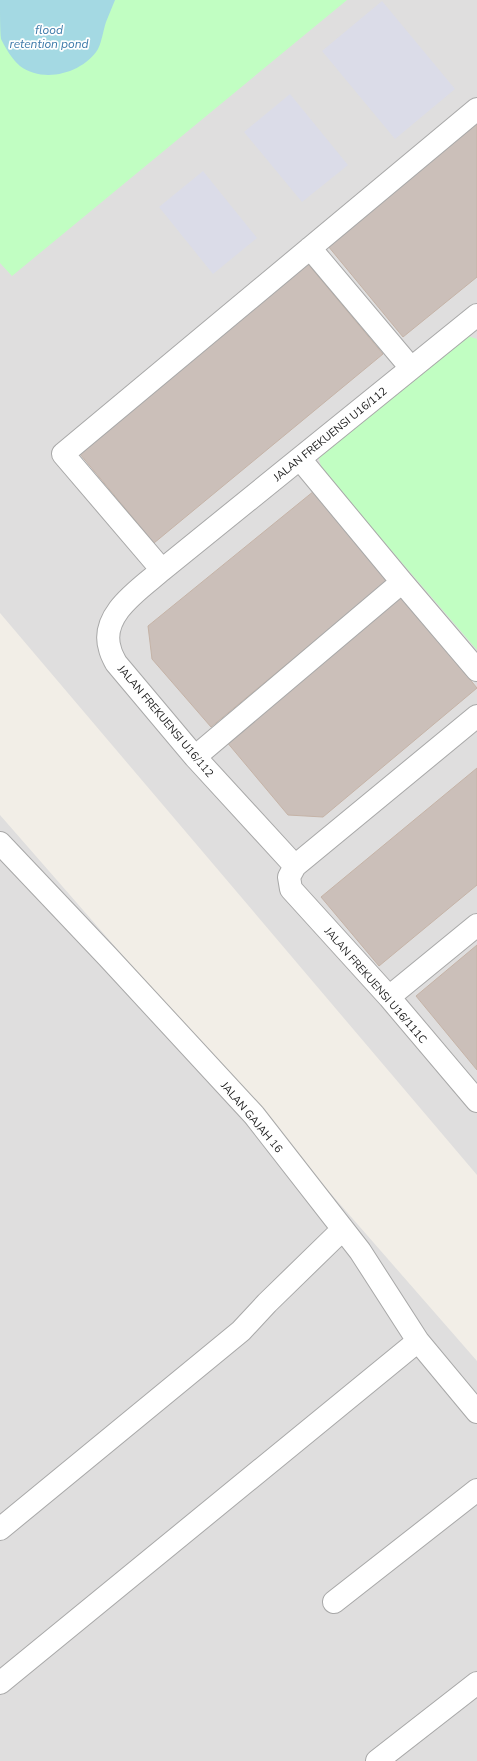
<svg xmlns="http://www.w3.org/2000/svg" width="477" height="1761" font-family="'Nunito Sans',sans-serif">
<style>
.residential{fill:#dfdede}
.park{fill:#c1fec2}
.plaza{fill:#dbdce8}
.water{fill:#a4d9e3}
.building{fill:#cbbfb9;stroke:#c5b3a7}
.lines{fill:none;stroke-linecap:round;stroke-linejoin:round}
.minor-casing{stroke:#a8a8a8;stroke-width:24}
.minor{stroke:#fff;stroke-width:22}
.labels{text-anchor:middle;stroke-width:3.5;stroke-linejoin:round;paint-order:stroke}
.street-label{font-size:11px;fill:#212121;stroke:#fff}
.water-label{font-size:12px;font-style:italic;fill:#3e7baa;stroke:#fff}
</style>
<rect width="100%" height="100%" fill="#f2eee7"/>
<path class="residential" d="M 0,0 L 477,0 L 477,1175 L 0,613 Z
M 0,815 L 477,1361 L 477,1761 L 0,1761 Z"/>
<path class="park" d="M 0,0 L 347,0 L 12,276 L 0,263 Z
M 465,335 L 477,339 L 477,650 L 322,470 L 318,455 Z"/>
<path class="plaza" d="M 382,1 L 455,89 L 395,139 L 322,51 Z
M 290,94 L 348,165 L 302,202 L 244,132 Z
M 203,171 L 257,238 L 213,274 L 159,207 Z"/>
<path class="water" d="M 0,0 L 115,0 C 112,7 109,15 106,22 C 103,31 102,41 98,49 C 83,73 44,84 20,66 C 12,59 6,49 1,39 C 0,31 0,10 0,0 Z"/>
<path class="building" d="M 477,123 L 477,277 L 403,337 L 328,246 Z
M 308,264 L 383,354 L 154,543 L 80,454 Z
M 314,491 L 388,580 L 211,727 L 152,659 L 148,626 Z
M 401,596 L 477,688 L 323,817 L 288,815 L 226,741 Z
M 477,768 L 477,885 L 379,966 L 321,897 Z
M 477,945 L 477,1070 L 416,996 Z"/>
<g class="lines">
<g class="minor-casing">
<path id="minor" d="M 310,248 L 411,368
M 300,459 L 402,582 L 477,670
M 162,570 L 63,454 L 477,109
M 477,716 L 295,866 L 289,877 L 291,889 L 389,997 L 477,1101
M 195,757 L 402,582
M 0,843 L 108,957 L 254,1115 L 360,1251 L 418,1341 L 477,1412
M 295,866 L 195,757 L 116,663 C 114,659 111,654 110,649 C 99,615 140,589 162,570 L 477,315
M 389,997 L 477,925
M 0,1529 L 241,1331 L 267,1303 L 343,1229
M 334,1602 L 477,1490
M 0,1683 L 418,1341
M 377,1761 L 477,1683"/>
</g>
<use href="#minor" class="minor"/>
</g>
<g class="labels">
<g class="street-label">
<text transform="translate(330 434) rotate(-39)" y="4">JALAN FREKUENSI U16/112</text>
<text transform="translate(166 721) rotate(50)" y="4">JALAN FREKUENSI U16/112</text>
<text transform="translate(376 985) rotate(49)" y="4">JALAN FREKUENSI U16/111C</text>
<text transform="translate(252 1117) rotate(50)" y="4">JALAN GAJAH 16</text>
</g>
<g class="water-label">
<text x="49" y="34">flood<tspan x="49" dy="14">retention pond</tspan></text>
</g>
</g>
</svg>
